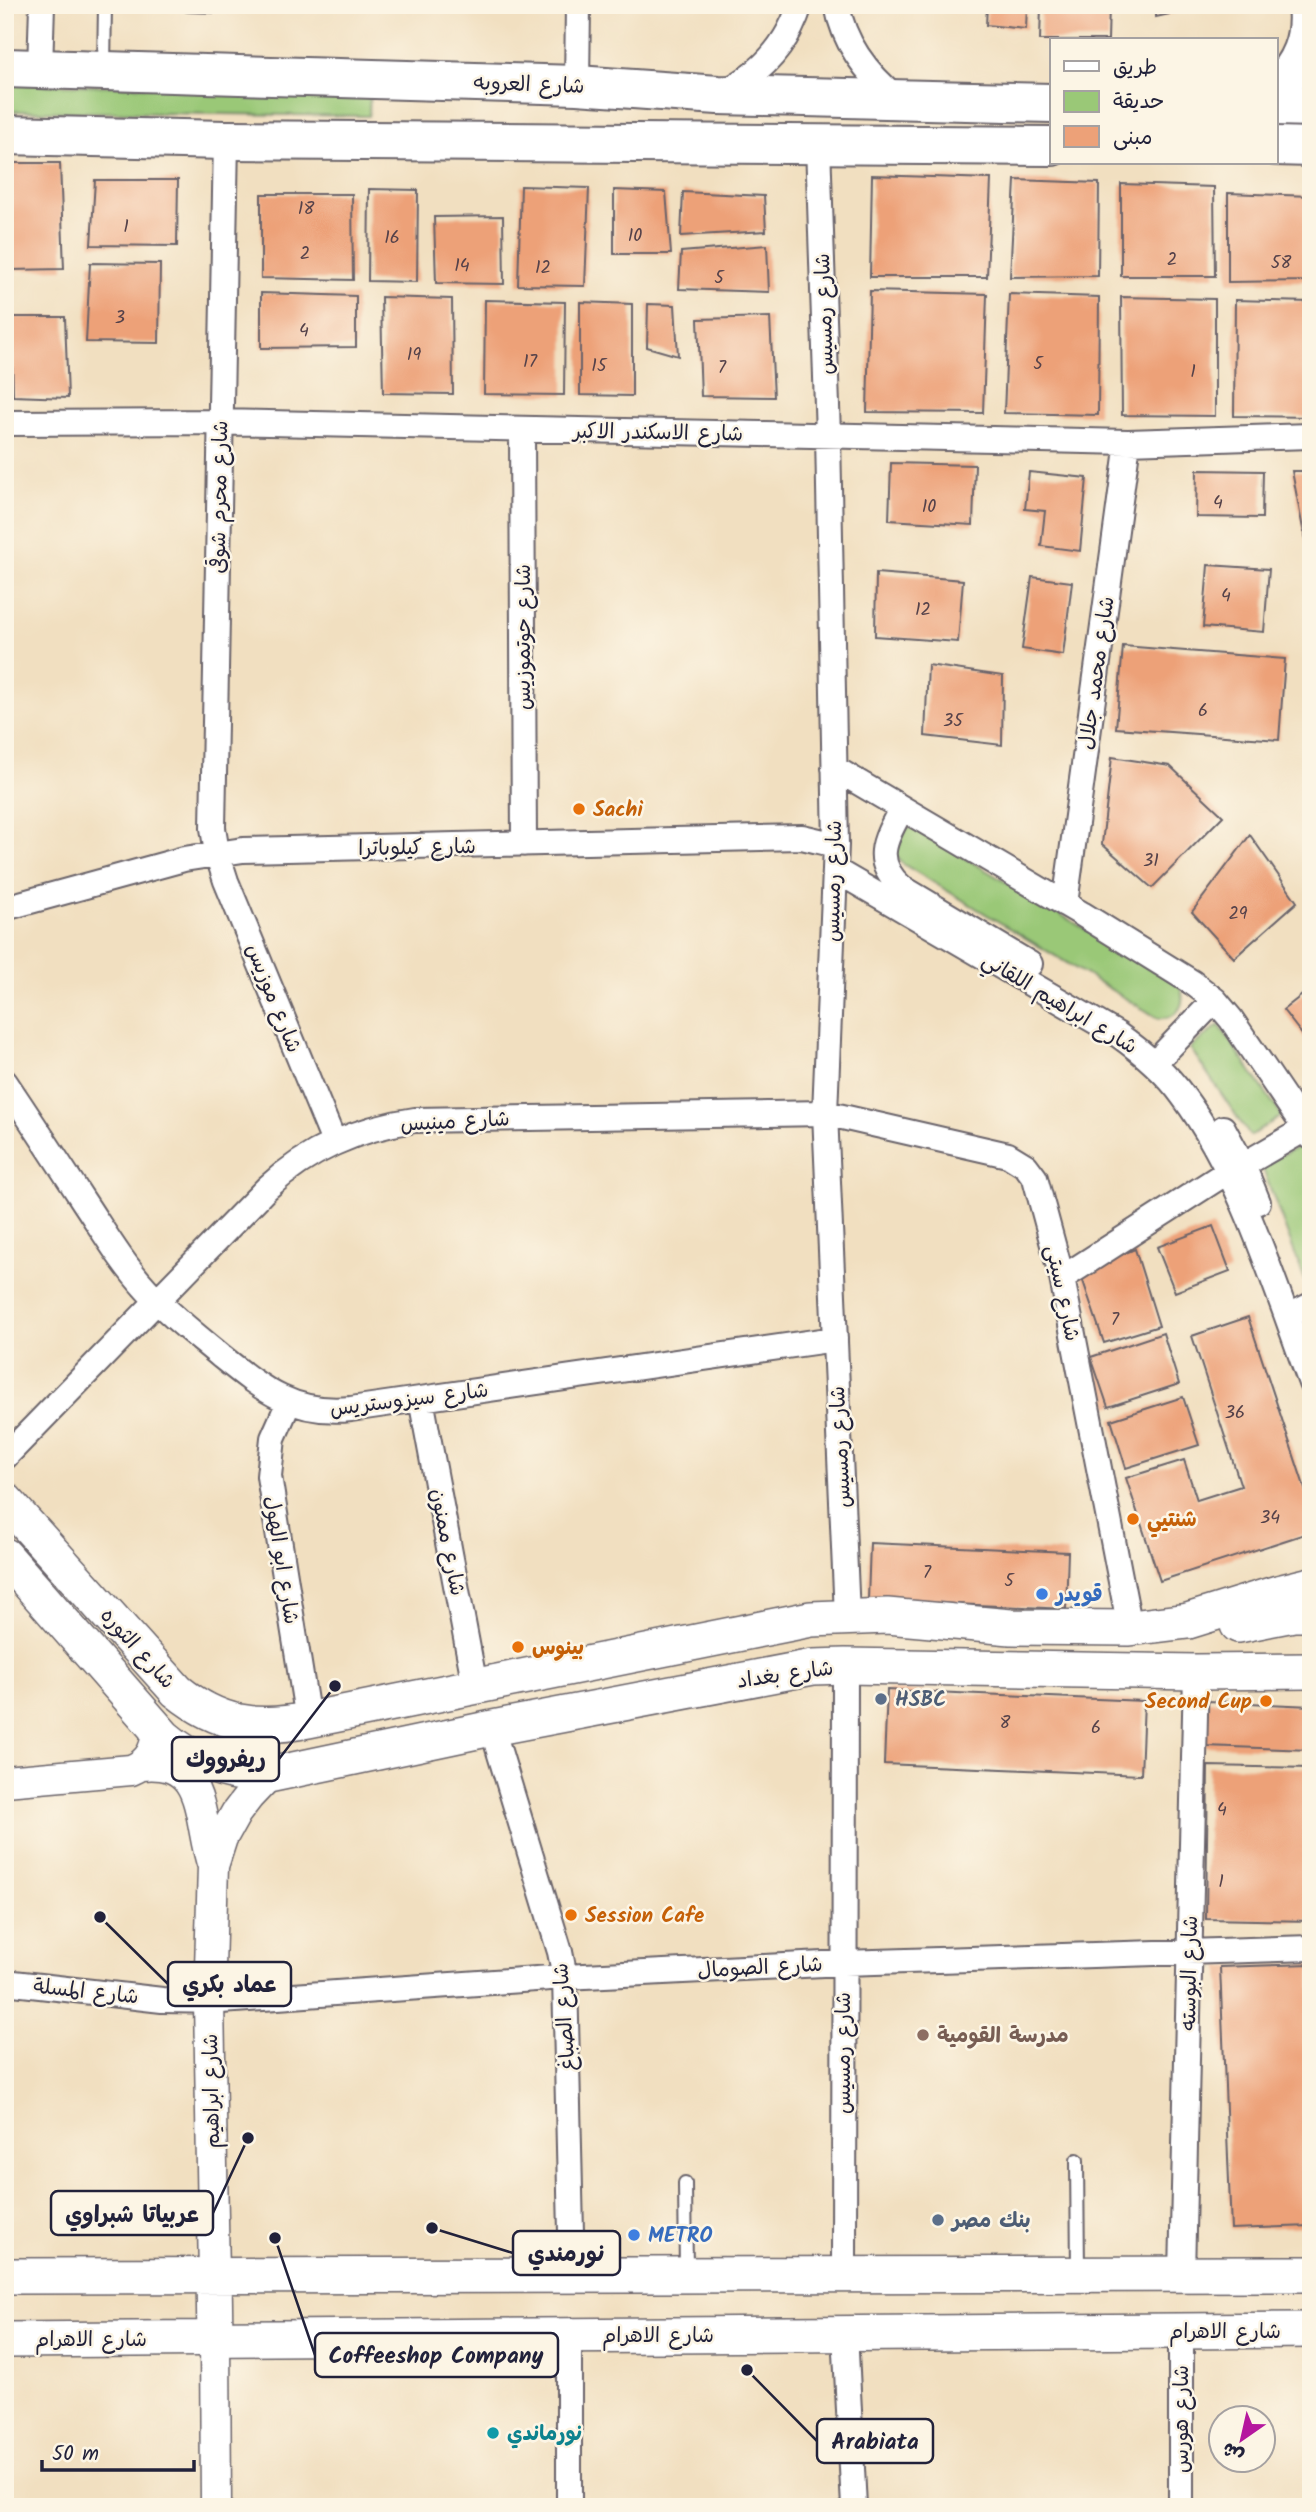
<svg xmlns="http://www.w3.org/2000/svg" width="1316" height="2512" font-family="Kalam,'Playpen Sans Arabic',sans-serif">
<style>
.green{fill:#9ac877;stroke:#5e7559;stroke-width:2}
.building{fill:#eda178}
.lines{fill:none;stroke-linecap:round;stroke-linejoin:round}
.service-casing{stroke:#6a646a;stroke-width:16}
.minor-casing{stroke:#6a646a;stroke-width:28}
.tertiary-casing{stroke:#6a646a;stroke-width:33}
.secondary-casing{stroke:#6a646a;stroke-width:38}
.trunk-casing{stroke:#6a646a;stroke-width:42}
.service{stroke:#fff;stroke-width:12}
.minor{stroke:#fff;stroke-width:24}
.tertiary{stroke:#fff;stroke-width:30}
.secondary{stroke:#fff;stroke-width:35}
.trunk{stroke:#fff;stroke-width:38}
.food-dot{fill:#e8710a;stroke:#fcf5e5;stroke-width:2.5}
.shop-dot{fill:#3f7fe0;stroke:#fcf5e5;stroke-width:2.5}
.service-dot{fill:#5c6f8a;stroke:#fcf5e5;stroke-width:2.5}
.education-dot{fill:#8d6e63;stroke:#fcf5e5;stroke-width:2.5}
.culture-dot{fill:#0f9aa8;stroke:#fcf5e5;stroke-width:2.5}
.labels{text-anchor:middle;stroke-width:5;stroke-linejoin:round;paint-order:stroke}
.number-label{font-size:18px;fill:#55424a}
.street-label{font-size:21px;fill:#22223b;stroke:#fcf5e5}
.food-label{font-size:21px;font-weight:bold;fill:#c56008;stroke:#fcf5e5;text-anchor:start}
.shop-label{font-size:21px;font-weight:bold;fill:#366cbe;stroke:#fcf5e5;text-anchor:start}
.service-label{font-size:21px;font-weight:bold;fill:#4e5e75;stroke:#fcf5e5;text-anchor:start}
.education-label{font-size:21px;font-weight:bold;fill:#785e54;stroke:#fcf5e5;text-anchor:start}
.culture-label{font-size:21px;font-weight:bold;fill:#0d838f;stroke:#fcf5e5;text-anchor:start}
.leader{fill:none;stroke:#22223b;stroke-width:2.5}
.callout-dot{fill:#22223b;stroke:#fcf5e5;stroke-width:2.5}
.callout{fill:#fcf5e5;stroke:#22223b;stroke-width:2.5}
.callout-label{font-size:23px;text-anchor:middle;font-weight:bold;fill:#22223b}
</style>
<rect width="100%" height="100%" fill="#fcf5e5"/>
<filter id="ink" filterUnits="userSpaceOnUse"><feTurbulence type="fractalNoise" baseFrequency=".0143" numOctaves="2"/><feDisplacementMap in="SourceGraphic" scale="14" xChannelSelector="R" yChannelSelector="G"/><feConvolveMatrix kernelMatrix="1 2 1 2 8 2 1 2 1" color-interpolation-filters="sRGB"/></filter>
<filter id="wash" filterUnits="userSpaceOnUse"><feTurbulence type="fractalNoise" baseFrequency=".00686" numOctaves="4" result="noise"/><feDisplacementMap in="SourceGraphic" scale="28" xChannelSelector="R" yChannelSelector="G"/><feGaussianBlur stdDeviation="1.57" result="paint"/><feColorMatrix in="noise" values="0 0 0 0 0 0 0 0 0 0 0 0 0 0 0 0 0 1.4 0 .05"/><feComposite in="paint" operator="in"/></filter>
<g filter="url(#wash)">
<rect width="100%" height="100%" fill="#f1dfc0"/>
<path class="green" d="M 5,84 L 370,90 L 369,116 L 5,111 Z
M 908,828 L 915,828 L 1179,985 C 1188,1003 1178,1020 1158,1018 L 903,864 L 894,854 L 902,831 Z
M 1219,1025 L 1282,1116 L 1250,1136 L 1190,1048 Z
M 1303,1145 L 1311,1158 L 1311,1281 L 1306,1283 L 1261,1164 Z"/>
<g id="blocks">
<path class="building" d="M 892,5 L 956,5 L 955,12 L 892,7 Z
M 987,5 L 1027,5 L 1026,29 L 986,25 Z
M 1041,5 L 1109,5 L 1108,40 L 1040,40 Z
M 1156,5 L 1205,5 L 1206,6 L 1156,17 Z
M 7,163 L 60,163 L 64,269 L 9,270 Z
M 872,175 L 991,179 L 987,277 L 870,277 Z
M 95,180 L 178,180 L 177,246 L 91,245 Z
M 1015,180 L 1099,183 L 1098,276 L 1010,277 Z
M 1121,184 L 1214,187 L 1215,276 L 1121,276 Z
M 521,186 L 589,188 L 585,286 L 518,285 Z
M 369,189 L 418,190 L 417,282 L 368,281 Z
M 614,190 L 666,192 L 671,254 L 614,254 Z
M 683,192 L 764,196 L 766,231 L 681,236 Z
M 1228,193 L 1311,196 L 1311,281 L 1228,282 Z
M 261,194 L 352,194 L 353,280 L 261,278 Z
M 503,216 L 504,284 L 436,283 L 434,217 Z
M 767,245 L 769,292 L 679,289 L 681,252 Z
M 90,263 L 160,264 L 159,343 L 86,342 Z
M 870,291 L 987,294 L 983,413 L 867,412 Z
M 261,293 L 356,296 L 356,347 L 261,348 Z
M 1009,294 L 1099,297 L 1098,415 L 1004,413 Z
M 381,297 L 452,299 L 453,394 L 383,393 Z
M 1121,297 L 1215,299 L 1215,416 L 1122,415 Z
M 485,300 L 565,302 L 564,395 L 484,394 Z
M 1235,300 L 1311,302 L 1311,417 L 1234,416 Z
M 580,302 L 632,304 L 632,396 L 580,395 Z
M 648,304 L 675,305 L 678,356 L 647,347 Z
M 11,317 L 65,317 L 68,398 L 13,396 Z
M 770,317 L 774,397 L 701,396 L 698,319 Z
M 891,463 L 975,465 L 973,525 L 889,520 Z
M 1197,470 L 1263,471 L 1262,518 L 1196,517 Z
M 1292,471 L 1311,471 L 1311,549 L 1307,550 Z
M 1029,472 L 1087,478 L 1080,551 L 1041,546 L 1045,511 L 1025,509 Z
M 1208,565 L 1269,569 L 1264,632 L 1203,627 Z
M 876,573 L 963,580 L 958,642 L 875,636 Z
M 1032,577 L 1072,582 L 1063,655 L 1022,649 Z
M 1123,646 L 1285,659 L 1279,740 L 1116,728 Z
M 928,665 L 1003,676 L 1002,745 L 925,736 Z
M 1112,757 L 1170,766 L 1223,816 L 1152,888 L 1102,844 Z
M 1250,835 L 1297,902 L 1234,958 L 1192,912 Z
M 1311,988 L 1311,1046 L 1283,1010 Z
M 1213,1226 L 1230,1271 L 1175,1292 L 1157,1247 Z
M 1135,1249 L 1159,1326 L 1104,1343 L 1080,1272 Z
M 1248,1317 L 1311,1507 L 1311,1532 L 1160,1581 L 1126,1478 L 1184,1460 L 1197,1500 L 1241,1486 L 1192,1336 Z
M 1163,1333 L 1179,1384 L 1108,1407 L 1091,1357 Z
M 1183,1397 L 1199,1445 L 1126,1468 L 1111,1420 Z
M 870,1543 L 1068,1552 L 1066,1609 L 868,1600 Z
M 887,1690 L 1144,1701 L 1141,1775 L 884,1764 Z
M 1207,1701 L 1311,1706 L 1311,1750 L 1205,1746 Z
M 1208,1766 L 1311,1768 L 1311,1921 L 1206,1919 Z
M 1311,1964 L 1311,2226 L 1231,2229 L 1220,1967 Z"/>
</g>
</g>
<g filter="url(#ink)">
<use href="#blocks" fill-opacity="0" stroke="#6a646a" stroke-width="2"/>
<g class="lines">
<g class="service-casing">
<path id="service" d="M 188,5 L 223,6
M 104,68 L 105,5
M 1077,2160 L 1078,2272
M 685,2183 L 686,2273"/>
</g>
<g class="minor-casing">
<path id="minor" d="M 837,5 C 844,45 868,75 899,100
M 40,69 L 42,5
M 577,85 L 578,5
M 722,93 C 760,75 787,46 800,5
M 226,140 L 213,828 L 217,853 L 226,881 L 334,1142
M 818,145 L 828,435 L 836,845 L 825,1113 L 847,1616
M 5,423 L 220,422 L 1128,442 L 1311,436
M 522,429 L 524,844
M 834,768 L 1082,914 L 1193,983 L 1215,1000 L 1231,1019 L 1311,1137
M 902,808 C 886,838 871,860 901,887 L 1030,964
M 835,870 L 1117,1034 C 1141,1051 1165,1071 1183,1096 C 1242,1175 1276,1290 1311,1383
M 1065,904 L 1128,442
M 5,908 L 184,859 L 243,850 L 802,837 L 836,845
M 1165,1052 L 1215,1000
M 5,1082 C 32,1122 58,1162 84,1202 C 104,1232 122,1263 146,1289 C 169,1315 196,1335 222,1357 C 263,1390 295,1415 351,1409 L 835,1339
M 1223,1128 L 1243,1165 L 1258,1202
M 1243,1165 L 1305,1129
M 1062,1278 L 1227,1172
M 1301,1310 L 1311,1305
M 421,1399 L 475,1686
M 289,1402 L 273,1438 L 269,1476 L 308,1720
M 5,1457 L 267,1188 C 309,1149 359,1128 415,1120 L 825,1113 L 1008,1155 L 1026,1166 L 1035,1178 L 1062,1278 L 1130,1628
M 492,1728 L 560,1952 L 565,1977 L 572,2275
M 5,1982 L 162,2000 L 221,2001 L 565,1977 L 843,1963 L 1311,1948
M 844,2273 L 845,1666
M 1182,2274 L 1196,1672
M 1181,2331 L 1181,2507
M 845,2333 L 854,2507
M 569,2336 L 569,2507"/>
</g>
<g class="tertiary-casing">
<path id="tertiary" d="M 142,1765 C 209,1758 197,1822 213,1866
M 5,1781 L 131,1770 C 149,1763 159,1747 155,1728
M 214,2275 L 209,2002 L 213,1866 L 222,1838 L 236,1813 L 249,1796 L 269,1775
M 215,2338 L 216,2507"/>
</g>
<g class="secondary-casing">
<path id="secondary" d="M 5,1500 L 177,1691 C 219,1725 257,1730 308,1720 L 811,1619 L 887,1616 L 1011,1627 L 1130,1628 L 1188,1621 L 1278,1593 L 1311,1585
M 5,1556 L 164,1737 C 194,1763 229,1775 269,1775 L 492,1728 L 813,1667 L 845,1666 L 1196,1672 L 1311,1671
M 1238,1625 L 1293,1614 L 1311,1614
M 214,2275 L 215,2338
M 5,2276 L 1311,2274
M 5,2340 L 1311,2330"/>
</g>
<g class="trunk-casing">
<path id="trunk" d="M 5,68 L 577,85 L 718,95 L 1052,103
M 1276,88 C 1300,65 1311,39 1307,5
M 1276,106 L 1311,107
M 5,135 L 226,140 L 1052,146
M 1276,146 L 1311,147"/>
</g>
<use href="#service" class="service"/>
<use href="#minor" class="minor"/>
<use href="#tertiary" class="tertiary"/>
<use href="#secondary" class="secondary"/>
<use href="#trunk" class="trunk"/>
</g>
</g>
<g class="food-dot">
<circle cx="579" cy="809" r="7"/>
<circle cx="1133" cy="1519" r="7"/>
<circle cx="518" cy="1647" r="7"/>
<circle cx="1266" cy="1701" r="7"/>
<circle cx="571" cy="1915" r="7"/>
</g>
<g class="shop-dot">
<circle cx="1042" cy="1594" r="7"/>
<circle cx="634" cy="2235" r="7"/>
</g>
<g class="service-dot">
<circle cx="881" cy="1699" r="7"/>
<circle cx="938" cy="2220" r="7"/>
</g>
<circle class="education-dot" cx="923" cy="2035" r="7"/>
<circle class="culture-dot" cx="493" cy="2433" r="7"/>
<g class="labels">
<g class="number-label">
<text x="306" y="214">18</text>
<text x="126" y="232">1</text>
<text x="635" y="241">10</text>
<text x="392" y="243">16</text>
<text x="305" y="259">2</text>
<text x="1172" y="265">2</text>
<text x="1281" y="268">58</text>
<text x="462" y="271">14</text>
<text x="543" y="273">12</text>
<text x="719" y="283">5</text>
<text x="120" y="323">3</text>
<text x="304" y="336">4</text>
<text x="414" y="360">19</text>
<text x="530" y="367">17</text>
<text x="1038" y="369">5</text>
<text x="599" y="371">15</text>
<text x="722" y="373">7</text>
<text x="1193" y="377">1</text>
<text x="1218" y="508">4</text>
<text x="929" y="512">10</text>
<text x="1226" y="601">4</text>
<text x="923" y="615">12</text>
<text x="1203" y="716">6</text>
<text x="953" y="726">35</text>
<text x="1151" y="866">31</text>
<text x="1238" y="919">29</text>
<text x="1115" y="1325">7</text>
<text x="1235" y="1418">36</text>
<text x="1270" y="1523">34</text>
<text x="927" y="1578">7</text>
<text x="1009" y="1586">5</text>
<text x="1005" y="1728">8</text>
<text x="1096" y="1733">6</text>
<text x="1222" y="1815">4</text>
<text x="1221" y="1887">1</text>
</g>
<g class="street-label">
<text transform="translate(529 84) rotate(2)" y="7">شارع العروبه</text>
<text transform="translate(824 314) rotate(-92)" y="7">شارع رمسيس</text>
<text transform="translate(658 432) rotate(1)" y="7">شارع الاسكندر الاكبر</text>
<text transform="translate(219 497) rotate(-89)" y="7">شارع محرم شوقى</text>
<text transform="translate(523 637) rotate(-90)" y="7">شارع حوتموزيس</text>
<text transform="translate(1096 673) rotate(-82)" y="7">شارع محمد جلال</text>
<text transform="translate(417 847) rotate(-1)" y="7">شارع كيلوباترا</text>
<text transform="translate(833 881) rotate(-89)" y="7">شارع رمسيس</text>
<text transform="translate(274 998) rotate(68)" y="7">شارع موزيس</text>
<text transform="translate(1060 1003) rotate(31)" y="7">شارع ابراهيم اللقاني</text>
<text transform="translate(455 1121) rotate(-3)" y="7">شارع مينيس</text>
<text transform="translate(1063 1293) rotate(78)" y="7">شارع سيتى</text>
<text transform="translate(409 1399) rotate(-7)" y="7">شارع سيزوستريس</text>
<text transform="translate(840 1447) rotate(-93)" y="7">شارع رمسيس</text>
<text transform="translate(448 1542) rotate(79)" y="7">شارع ممنون</text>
<text transform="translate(282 1560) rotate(81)" y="7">شارع ابو الهول</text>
<text transform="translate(138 1648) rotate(48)" y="7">شارع الثوره</text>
<text transform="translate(785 1674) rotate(-8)" y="7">شارع بغداد</text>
<text transform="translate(760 1967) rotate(-3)" y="7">شارع الصومال</text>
<text transform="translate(1189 1973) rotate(-89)" y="7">شارع البوسته</text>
<text transform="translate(86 1991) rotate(6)" y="7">شارع المسلة</text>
<text transform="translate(564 2017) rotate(-94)" y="7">شارع الصباغ</text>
<text transform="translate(843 2053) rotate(-90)" y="7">شارع رمسيس</text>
<text transform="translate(211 2091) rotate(-91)" y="7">شارع ابراهيم</text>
<text x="1225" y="2338">شارع الاهرام</text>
<text x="658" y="2342">شارع الاهرام</text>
<text x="91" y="2346">شارع الاهرام</text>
<text transform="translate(1181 2419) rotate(-90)" y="7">شارع هورس</text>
</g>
<g class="food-label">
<text x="593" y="816">Sachi</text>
<text x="1147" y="1526">شنتيي</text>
<text x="532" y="1654">بينوس</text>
<text x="1252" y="1708" text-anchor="end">Second Cup</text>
<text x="585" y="1922">Session Cafe</text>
</g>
<g class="shop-label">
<text x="1056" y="1601">قويدر</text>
<text x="648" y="2242">METRO</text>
</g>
<g class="service-label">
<text x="895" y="1706">HSBC</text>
<text x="952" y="2227">بنك مصر</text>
</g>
<g class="education-label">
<text x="937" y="2042">مدرسة القومية</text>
</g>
<g class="culture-label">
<text x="507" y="2440">نورماندي</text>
</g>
</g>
<path class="leader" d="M335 1686L279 1759M100 1917L168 1984M248 2138L213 2213M432 2228L513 2253M275 2238L315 2355M747 2370L817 2441"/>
<g class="callout-dot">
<circle cx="335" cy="1686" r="7"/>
<circle cx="100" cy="1917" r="7"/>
<circle cx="248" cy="2138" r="7"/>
<circle cx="432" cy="2228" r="7"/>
<circle cx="275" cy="2238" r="7"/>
<circle cx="747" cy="2370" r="7"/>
</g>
<g class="callout">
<rect x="172" y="1737" width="107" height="44" rx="7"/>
<rect x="168" y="1962" width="123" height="44" rx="7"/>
<rect x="51" y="2191" width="162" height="44" rx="7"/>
<rect x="513" y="2231" width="107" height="44" rx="7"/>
<rect x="315" y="2333" width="243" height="44" rx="7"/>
<rect x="817" y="2419" width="116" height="44" rx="7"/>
</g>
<g class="callout-label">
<text x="226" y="1767">ريفرووك</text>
<text x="230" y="1992">عماد بكري</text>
<text x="132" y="2222">عربياتا شبراوي</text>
<text x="567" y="2261">نورمندي</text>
<text x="436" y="2363">Coffeeshop Company</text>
<text x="875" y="2449">Arabiata</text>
</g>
<rect width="1316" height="2512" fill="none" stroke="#fcf5e5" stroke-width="28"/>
<rect x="1050" y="38" width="228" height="126" fill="#fcf5e5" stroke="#a5a1a1" stroke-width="2"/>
<rect x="1064" y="61" width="35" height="10" fill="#ffffff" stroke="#a5a1a1" stroke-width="2"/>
<text x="1113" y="74" font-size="21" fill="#22223b">طريق</text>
<rect x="1064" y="91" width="35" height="21" fill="#9ac877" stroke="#a5a1a1" stroke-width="2"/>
<text x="1113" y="108" font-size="21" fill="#22223b">حديقة</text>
<rect x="1064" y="126" width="35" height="21" fill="#eda178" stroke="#a5a1a1" stroke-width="2"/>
<text x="1113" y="144" font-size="21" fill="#22223b">مبنى</text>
<g transform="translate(1242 2439) rotate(214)"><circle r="33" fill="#fcf5e5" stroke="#a5a1a1" stroke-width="2"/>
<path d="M0-5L12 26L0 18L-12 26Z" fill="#b5179e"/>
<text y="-10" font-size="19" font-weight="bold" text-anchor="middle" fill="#22223b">ش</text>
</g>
<path d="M42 2460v10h152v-10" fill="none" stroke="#22223b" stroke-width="3.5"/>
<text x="52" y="2460" font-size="21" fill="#22223b" stroke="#fcf5e5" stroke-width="5" paint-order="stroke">50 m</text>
</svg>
